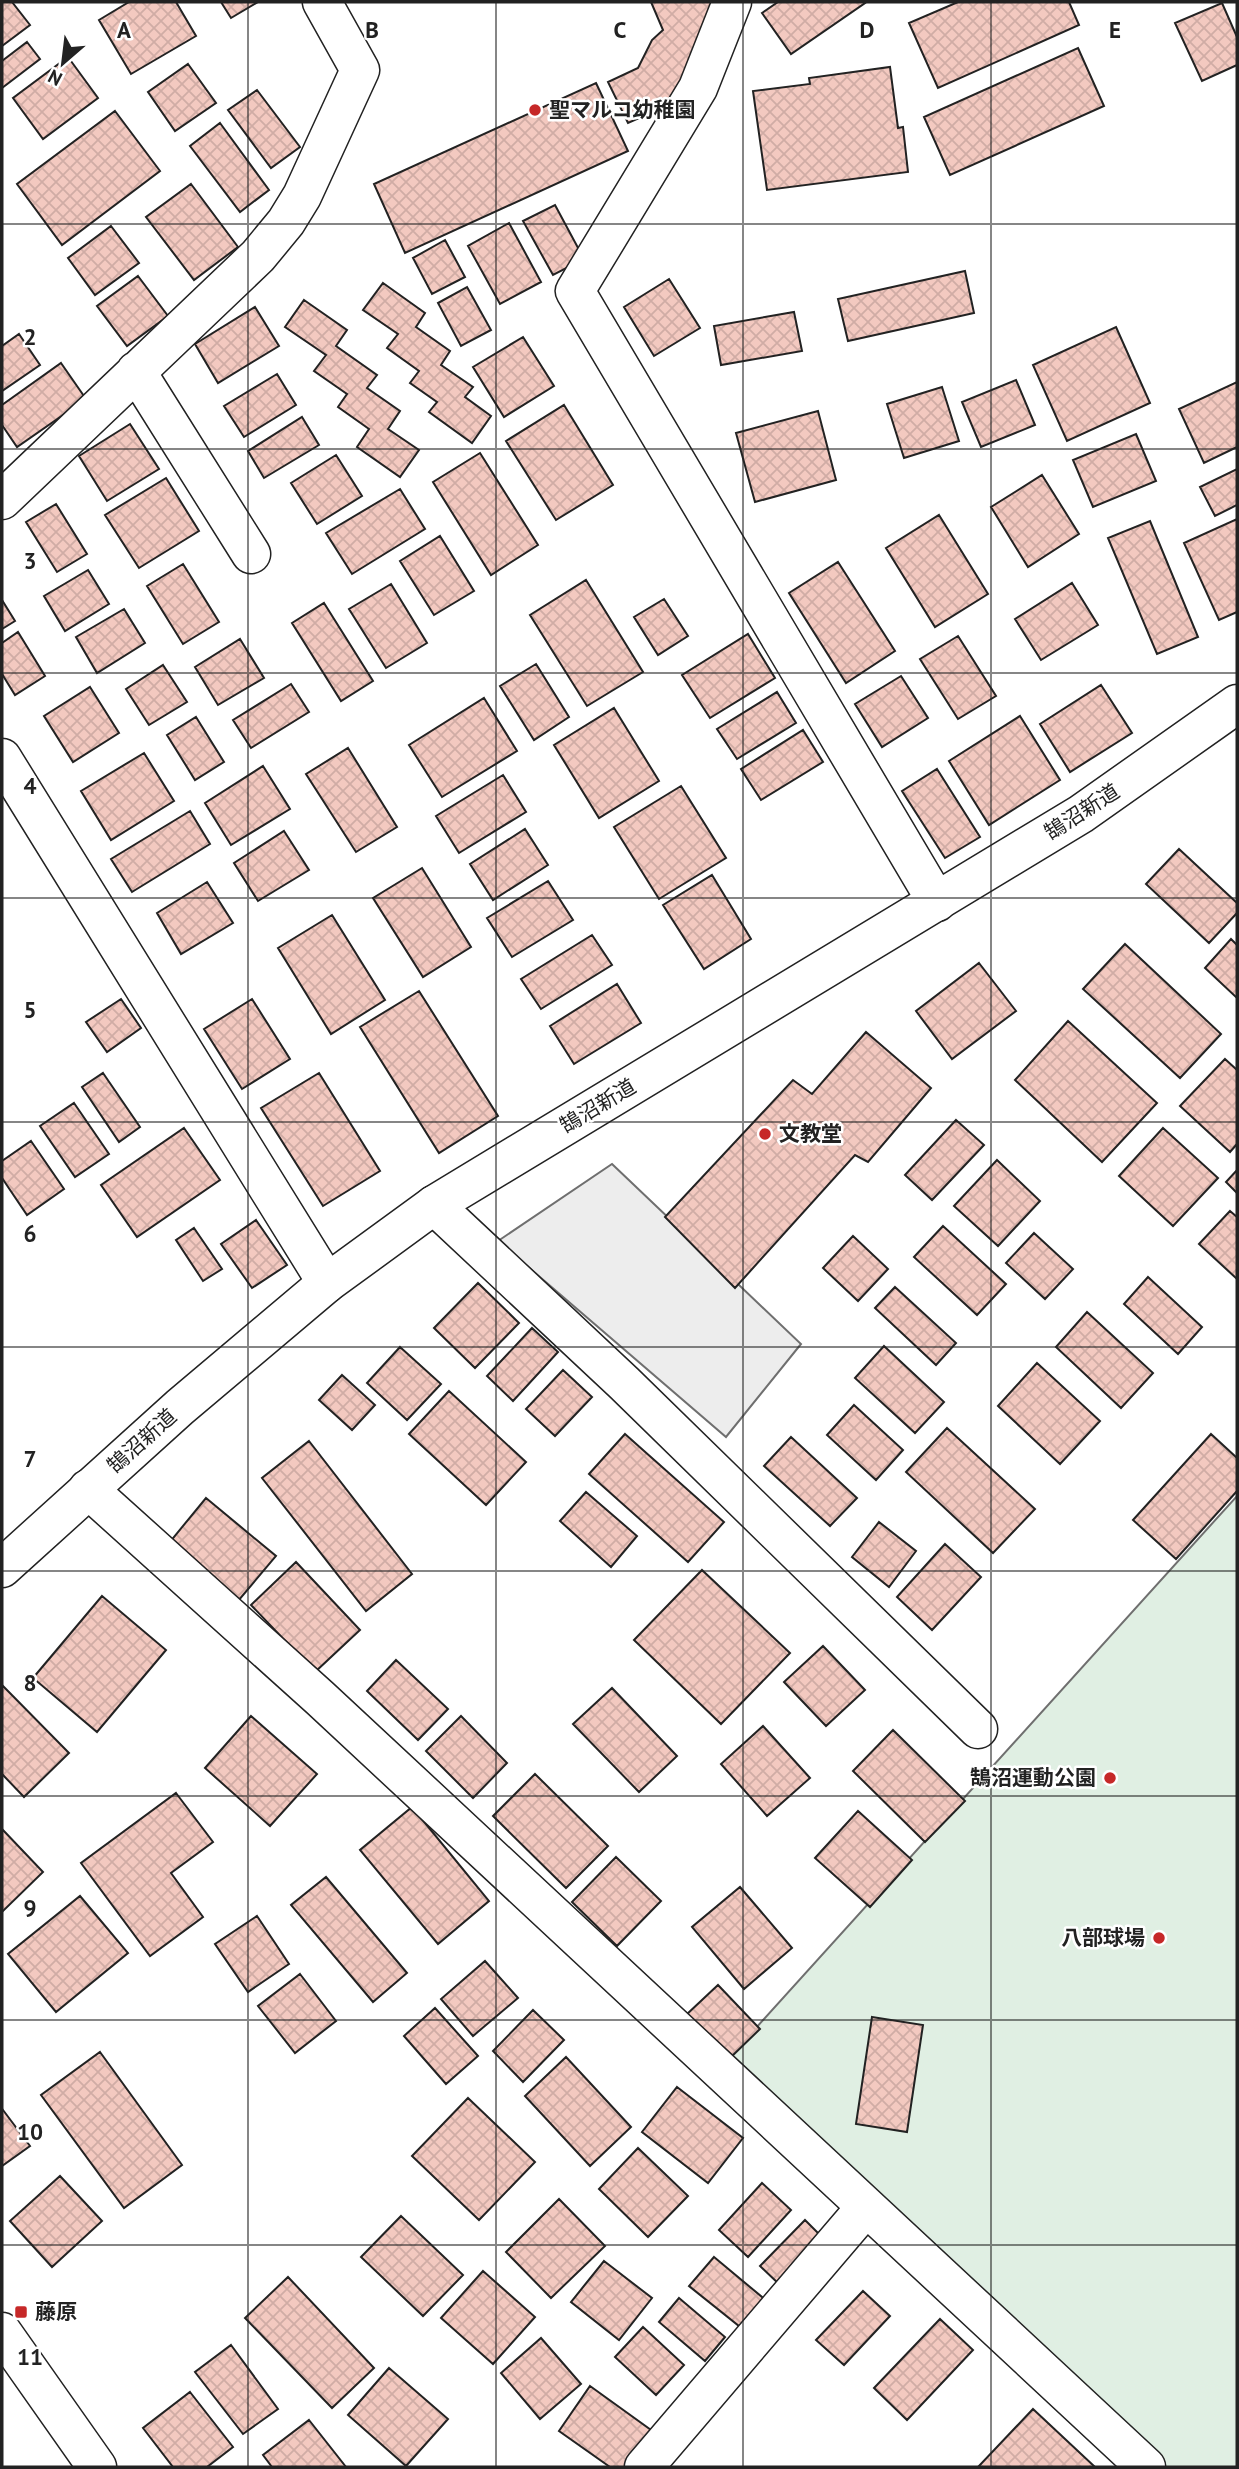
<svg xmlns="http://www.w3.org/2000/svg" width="1239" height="2469" font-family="'PT Sans','Noto Sans JP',sans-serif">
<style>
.pitch{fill:#e0efe3;stroke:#6f6f6f;stroke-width:2}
.parking{fill:#ededed;stroke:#6f6f6f;stroke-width:2}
.building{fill:url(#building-cross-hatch);stroke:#222;stroke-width:2}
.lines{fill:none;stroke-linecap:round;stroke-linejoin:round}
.minor-casing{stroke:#222;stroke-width:41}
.tertiary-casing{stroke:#222;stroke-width:41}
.minor{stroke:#fff;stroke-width:38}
.tertiary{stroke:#fff;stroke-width:38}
.grid{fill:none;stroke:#222;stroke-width:2;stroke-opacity:0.55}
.poi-dot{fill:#c62828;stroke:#fff;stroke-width:2.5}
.labels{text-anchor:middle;stroke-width:5;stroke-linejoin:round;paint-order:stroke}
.poi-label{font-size:21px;font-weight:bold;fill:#222;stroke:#fff;text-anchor:start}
.street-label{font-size:21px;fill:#222;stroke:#fff}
.grid-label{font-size:23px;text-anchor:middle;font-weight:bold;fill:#222;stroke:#fff;stroke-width:5;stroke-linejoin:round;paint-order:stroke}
</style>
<defs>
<pattern id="building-cross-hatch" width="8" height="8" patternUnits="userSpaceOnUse" patternTransform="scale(1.75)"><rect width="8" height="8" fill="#f3c9c0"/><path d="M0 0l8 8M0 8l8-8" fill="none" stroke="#d0aca5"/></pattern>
</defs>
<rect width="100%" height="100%" fill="#fff"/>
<path class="pitch" d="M 1237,1496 L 1237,2467 L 1164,2467 L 727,2060 Z"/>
<path class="parking" d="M 612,1164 L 801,1344 L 726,1437 L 498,1241 Z"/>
<path class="building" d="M 2,2 L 12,2 L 30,25 L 2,46 Z
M 129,2 L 176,2 L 196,36 L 131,74 L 99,20 Z
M 221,2 L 258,2 L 231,18 Z
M 651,2 L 723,2 L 678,101 L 628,123 L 608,82 L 638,68 L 652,40 L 663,30 Z
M 778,2 L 864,2 L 865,3 L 791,54 L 762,13 Z
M 958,2 L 1069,2 L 1079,25 L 938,88 L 909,23 Z
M 1222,3 L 1237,37 L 1237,65 L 1202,81 L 1175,23 Z
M 27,42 L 40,59 L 2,88 L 2,61 Z
M 1078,48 L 1104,106 L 950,175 L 924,117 Z
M 68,57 L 98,98 L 43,139 L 13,98 Z
M 188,64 L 216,103 L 175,131 L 148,92 Z
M 890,67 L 898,128 L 903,127 L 908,172 L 767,190 L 753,91 L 810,84 L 809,78 Z
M 596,83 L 628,151 L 405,253 L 374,184 Z
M 257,90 L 300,147 L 271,168 L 228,110 Z
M 115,111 L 160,171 L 62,245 L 17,184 Z
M 220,123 L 269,190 L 240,212 L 190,146 Z
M 191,184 L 238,247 L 194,280 L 146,217 Z
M 555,205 L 584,259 L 553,275 L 523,221 Z
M 509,223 L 541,282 L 500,304 L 468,246 Z
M 111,226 L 139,263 L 95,295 L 68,258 Z
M 445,240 L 465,277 L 432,294 L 413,258 Z
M 965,271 L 974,313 L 848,341 L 838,299 Z
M 138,276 L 168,316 L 127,346 L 97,306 Z
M 669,279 L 700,328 L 654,356 L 624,307 Z
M 383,283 L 425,313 L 416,327 L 450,351 L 441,365 L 473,387 L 465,397 L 491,416 L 472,443 L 429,412 L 437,402 L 410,383 L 419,371 L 387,348 L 398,334 L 363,310 Z
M 467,287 L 491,330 L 461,346 L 438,303 Z
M 304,300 L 347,330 L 336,346 L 377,375 L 367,388 L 400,411 L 388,429 L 419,450 L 400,477 L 357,447 L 369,429 L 338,407 L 347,394 L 314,371 L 326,355 L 285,327 Z
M 255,307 L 279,346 L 218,383 L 195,344 Z
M 794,312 L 802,351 L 721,365 L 714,326 Z
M 1116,327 L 1150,403 L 1067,441 L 1033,365 Z
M 19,334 L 40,365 L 2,391 L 2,346 Z
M 523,337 L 554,386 L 504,417 L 473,367 Z
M 61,363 L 86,399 L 17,447 L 2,425 L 2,405 Z
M 277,374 L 296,405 L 244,437 L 224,406 Z
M 1016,380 L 1035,425 L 981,447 L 962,402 Z
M 1237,382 L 1237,447 L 1204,463 L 1179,409 Z
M 942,387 L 959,441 L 904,458 L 887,404 Z
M 564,405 L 613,485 L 556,520 L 506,441 Z
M 818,411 L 836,480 L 755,502 L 736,433 Z
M 302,417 L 319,445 L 264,478 L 248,451 Z
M 130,424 L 159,469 L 107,501 L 79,456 Z
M 1136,434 L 1156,481 L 1093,507 L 1073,460 Z
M 480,453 L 538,545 L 491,575 L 433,482 Z
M 336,455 L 362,496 L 317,524 L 291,483 Z
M 1237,469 L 1237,505 L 1215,516 L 1200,487 Z
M 1042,475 L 1079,534 L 1028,567 L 991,507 Z
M 166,478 L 199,531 L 139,568 L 105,515 Z
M 400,489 L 425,529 L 352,574 L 326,533 Z
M 56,504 L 87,554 L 57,572 L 26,522 Z
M 939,515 L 988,594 L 935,627 L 886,548 Z
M 1237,519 L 1237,612 L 1219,620 L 1184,543 Z
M 1150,521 L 1198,637 L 1157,654 L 1108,538 Z
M 440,536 L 474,591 L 434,615 L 400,561 Z
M 838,562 L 895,651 L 846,683 L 789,593 Z
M 183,564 L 219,622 L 183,644 L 147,586 Z
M 88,570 L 109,604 L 65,631 L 44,596 Z
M 586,580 L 643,672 L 587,706 L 530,615 Z
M 1072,583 L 1098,625 L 1041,660 L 1015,619 Z
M 391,584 L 427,643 L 386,668 L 349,609 Z
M 664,599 L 688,636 L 658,655 L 634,617 Z
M 2,600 L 15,621 L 2,629 Z
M 324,603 L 373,681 L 341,701 L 292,623 Z
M 124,609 L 145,643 L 97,673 L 76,637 Z
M 18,632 L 45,676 L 15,695 L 2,674 L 2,643 Z
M 748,634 L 775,678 L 710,718 L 682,675 Z
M 958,636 L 996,696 L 958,719 L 920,659 Z
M 240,639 L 264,678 L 218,705 L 195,667 Z
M 536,664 L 569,717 L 534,740 L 500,686 Z
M 163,665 L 187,702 L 149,725 L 126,689 Z
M 901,676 L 928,718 L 882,747 L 855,704 Z
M 291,684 L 309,712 L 251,748 L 233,720 Z
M 1101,685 L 1132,733 L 1070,772 L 1040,724 Z
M 90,687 L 119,733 L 73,762 L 44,716 Z
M 777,692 L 796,723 L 737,759 L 717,729 Z
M 484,698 L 517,751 L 442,797 L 409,745 Z
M 614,708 L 659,781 L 599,818 L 554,745 Z
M 1020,716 L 1060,780 L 989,825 L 949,761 Z
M 196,717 L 224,762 L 195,780 L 167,735 Z
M 803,730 L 823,762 L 761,800 L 741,769 Z
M 348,748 L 397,827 L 356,852 L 306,774 Z
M 144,753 L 174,801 L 111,840 L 81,791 Z
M 263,766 L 290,809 L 231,845 L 205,803 Z
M 937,769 L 980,837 L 945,858 L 902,791 Z
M 503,775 L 526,812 L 459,853 L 436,816 Z
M 681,786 L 726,858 L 659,899 L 614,827 Z
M 190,811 L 210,844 L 132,892 L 111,859 Z
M 525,829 L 548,865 L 493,900 L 470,864 Z
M 284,831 L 309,870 L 258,901 L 234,863 Z
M 1179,849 L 1237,903 L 1237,913 L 1209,943 L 1146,884 Z
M 422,868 L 471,947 L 423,977 L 373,898 Z
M 712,875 L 751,939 L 704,969 L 663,905 Z
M 548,881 L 573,920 L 512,957 L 487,918 Z
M 207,882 L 233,923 L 181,954 L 157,913 Z
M 332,915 L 385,1000 L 331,1034 L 278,948 Z
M 592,935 L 612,965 L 541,1009 L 521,979 Z
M 1231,939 L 1237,945 L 1237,998 L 1205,968 Z
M 1125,944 L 1221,1034 L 1180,1078 L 1083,989 Z
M 979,963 L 1016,1011 L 952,1059 L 916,1011 Z
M 617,984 L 641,1023 L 574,1064 L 550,1026 Z
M 419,991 L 498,1116 L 439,1153 L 360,1027 Z
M 121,999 L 141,1028 L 107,1052 L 86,1022 Z
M 252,999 L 290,1059 L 242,1089 L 204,1029 Z
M 1068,1021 L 1157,1103 L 1102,1162 L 1015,1080 Z
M 866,1032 L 931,1088 L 868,1162 L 855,1155 L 735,1288 L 665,1217 L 793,1080 L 812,1094 Z
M 1225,1059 L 1237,1070 L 1237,1144 L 1230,1152 L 1180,1106 Z
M 103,1073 L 140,1127 L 119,1142 L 82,1087 Z
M 319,1073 L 380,1171 L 323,1206 L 261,1108 Z
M 74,1103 L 109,1154 L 75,1177 L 40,1126 Z
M 956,1120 L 984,1145 L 932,1200 L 905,1175 Z
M 184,1128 L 220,1180 L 137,1237 L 101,1185 Z
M 1163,1128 L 1218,1178 L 1173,1226 L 1119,1176 Z
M 31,1141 L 64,1189 L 27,1215 L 2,1178 L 2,1161 Z
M 997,1160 L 1040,1201 L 998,1246 L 954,1206 Z
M 1237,1170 L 1237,1193 L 1226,1182 Z
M 1230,1211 L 1237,1217 L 1237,1279 L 1199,1244 Z
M 256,1220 L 287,1265 L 252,1288 L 221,1244 Z
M 943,1226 L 1006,1284 L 977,1315 L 914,1257 Z
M 194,1228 L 222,1269 L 203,1281 L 176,1240 Z
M 1034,1233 L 1073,1269 L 1045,1299 L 1006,1263 Z
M 853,1236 L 888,1269 L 858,1301 L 823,1268 Z
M 1148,1277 L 1202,1327 L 1178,1354 L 1124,1304 Z
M 478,1283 L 519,1323 L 475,1368 L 434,1328 Z
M 895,1287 L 956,1343 L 936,1365 L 875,1308 Z
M 1087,1312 L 1153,1373 L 1121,1408 L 1056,1347 Z
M 532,1328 L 558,1352 L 513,1401 L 487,1376 Z
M 884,1346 L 944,1402 L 915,1433 L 855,1378 Z
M 400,1347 L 441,1384 L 407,1420 L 367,1383 Z
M 1037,1363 L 1100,1421 L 1060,1464 L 998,1406 Z
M 563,1370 L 592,1397 L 555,1436 L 526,1409 Z
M 342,1375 L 375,1405 L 352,1430 L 319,1400 Z
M 449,1391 L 526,1462 L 486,1505 L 409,1434 Z
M 854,1405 L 903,1450 L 876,1480 L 827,1435 Z
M 947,1428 L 1035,1509 L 993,1553 L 906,1472 Z
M 625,1434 L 724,1522 L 688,1562 L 589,1474 Z
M 1211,1434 L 1237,1458 L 1237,1491 L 1176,1559 L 1133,1520 Z
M 791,1437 L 857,1498 L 830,1526 L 764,1466 Z
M 309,1441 L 412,1574 L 366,1611 L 262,1478 Z
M 586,1492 L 637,1536 L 611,1567 L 560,1521 Z
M 206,1498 L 276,1556 L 238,1601 L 169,1543 Z
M 879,1522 L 916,1551 L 889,1587 L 852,1557 Z
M 945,1544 L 981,1577 L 932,1630 L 897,1597 Z
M 296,1562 L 360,1630 L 315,1672 L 251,1605 Z
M 702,1570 L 790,1653 L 721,1724 L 634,1640 Z
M 102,1596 L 166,1650 L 97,1732 L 33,1678 Z
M 823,1646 L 865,1690 L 826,1726 L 784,1682 Z
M 396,1660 L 448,1709 L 418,1740 L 367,1691 Z
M 2,1685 L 69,1753 L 24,1797 L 2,1774 Z
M 612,1688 L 677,1756 L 639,1792 L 573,1724 Z
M 251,1716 L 317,1774 L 270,1826 L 205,1768 Z
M 461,1716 L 507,1763 L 473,1798 L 426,1751 Z
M 763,1726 L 810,1778 L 767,1816 L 721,1764 Z
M 893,1730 L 965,1801 L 925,1842 L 853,1771 Z
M 535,1774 L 608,1846 L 566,1888 L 493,1816 Z
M 176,1793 L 213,1842 L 171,1873 L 203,1917 L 150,1956 L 81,1863 Z
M 412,1807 L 489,1901 L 438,1944 L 360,1850 Z
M 858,1811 L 912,1860 L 870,1907 L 815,1858 Z
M 2,1829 L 43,1872 L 2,1912 Z
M 616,1857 L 661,1901 L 617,1946 L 572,1902 Z
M 326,1877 L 407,1973 L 373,2002 L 291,1905 Z
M 740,1887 L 792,1948 L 744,1989 L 692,1927 Z
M 80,1896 L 128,1953 L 56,2012 L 8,1954 Z
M 257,1916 L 289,1964 L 248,1992 L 215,1944 Z
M 485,1961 L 518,1998 L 473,2036 L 441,1999 Z
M 300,1974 L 336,2021 L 295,2053 L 258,2006 Z
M 718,1985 L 760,2029 L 730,2058 L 687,2014 Z
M 435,2008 L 478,2056 L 446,2084 L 404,2036 Z
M 533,2010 L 564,2040 L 523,2082 L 493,2051 Z
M 872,2017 L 923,2025 L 907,2132 L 856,2124 Z
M 100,2052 L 182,2165 L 124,2208 L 41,2095 Z
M 566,2057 L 631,2127 L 590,2166 L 525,2096 Z
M 677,2087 L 743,2138 L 708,2183 L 642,2132 Z
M 468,2098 L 535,2162 L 479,2220 L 412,2156 Z
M 3,2110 L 30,2146 L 2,2166 L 2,2111 Z
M 638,2148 L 688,2196 L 648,2237 L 599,2189 Z
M 60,2176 L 102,2221 L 52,2267 L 10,2221 Z
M 762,2183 L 791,2210 L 748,2257 L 719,2230 Z
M 559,2199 L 605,2246 L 551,2298 L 506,2252 Z
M 401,2216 L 463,2275 L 423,2316 L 361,2257 Z
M 805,2220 L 824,2239 L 780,2285 L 760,2266 Z
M 714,2257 L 768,2302 L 744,2330 L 689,2286 Z
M 604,2261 L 652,2298 L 619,2340 L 571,2302 Z
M 483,2271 L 535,2317 L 493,2364 L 441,2318 Z
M 288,2277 L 374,2368 L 332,2408 L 245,2318 Z
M 863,2291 L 890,2316 L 844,2365 L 816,2340 Z
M 679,2298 L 725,2337 L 705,2361 L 659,2322 Z
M 940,2319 L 973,2350 L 907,2420 L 874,2388 Z
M 643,2327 L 684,2365 L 656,2395 L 615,2357 Z
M 541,2338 L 581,2384 L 540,2419 L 501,2373 Z
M 231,2345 L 278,2409 L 243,2434 L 195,2372 Z
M 389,2368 L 448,2419 L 406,2466 L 348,2415 Z
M 590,2386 L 651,2430 L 625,2467 L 610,2467 L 559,2431 Z
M 190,2392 L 233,2447 L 207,2467 L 173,2467 L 143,2428 Z
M 1033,2409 L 1095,2467 L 978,2467 Z
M 309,2420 L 346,2467 L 272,2467 L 263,2455 Z"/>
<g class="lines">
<g class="minor-casing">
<path id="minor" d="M 732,2 L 698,88 L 575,291 L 937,902
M 136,371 L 251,554
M 2,500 L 258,256 L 286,222 L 302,196 L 360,70 L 322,2
M 2,758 L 327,1283
M 434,1205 L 624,1383 L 978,1729
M 88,1489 L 320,1698 L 1146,2467
M 2,2332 L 97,2467
M 644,2467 L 866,2207"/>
</g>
<g class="tertiary-casing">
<path id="tertiary" d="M 2,1568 L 180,1407 L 327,1283 L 434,1205 L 1081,814 L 1237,704"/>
</g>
<use href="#minor" class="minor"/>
<use href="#tertiary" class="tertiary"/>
</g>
<path class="grid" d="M 248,2 L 248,2467M 496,2 L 496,2467M 743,2 L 743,2467M 991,2 L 991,2467M 2,224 L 1237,224M 2,449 L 1237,449M 2,673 L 1237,673M 2,898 L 1237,898M 2,1122 L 1237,1122M 2,1347 L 1237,1347M 2,1571 L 1237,1571M 2,1796 L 1237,1796M 2,2020 L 1237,2020M 2,2245 L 1237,2245"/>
<g class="poi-dot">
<circle cx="535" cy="110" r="7"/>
<circle cx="765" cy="1134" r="7"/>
<circle cx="1110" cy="1778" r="7"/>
<circle cx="1159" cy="1938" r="7"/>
<rect x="14" y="2305" width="14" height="14" rx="3.5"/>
</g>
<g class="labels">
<g class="poi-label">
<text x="549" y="117">聖マルコ幼稚園</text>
<text x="779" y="1141">文教堂</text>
<text x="1096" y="1785" text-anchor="end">鵠沼運動公園</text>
<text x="1145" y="1945" text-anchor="end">八部球場</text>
<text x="35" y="2319">藤原</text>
</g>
<g class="street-label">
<text transform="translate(1082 812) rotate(-33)" y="7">鵠沼新道</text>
<text transform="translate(598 1106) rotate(-31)" y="7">鵠沼新道</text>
<text transform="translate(142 1441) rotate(-42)" y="7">鵠沼新道</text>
</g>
</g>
<g class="grid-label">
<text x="124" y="38">A</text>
<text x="372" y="38">B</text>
<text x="620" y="38">C</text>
<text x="867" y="38">D</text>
<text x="1115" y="38">E</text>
<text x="30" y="345">2</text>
<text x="30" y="569">3</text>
<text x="30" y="794">4</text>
<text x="30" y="1018">5</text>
<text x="30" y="1242">6</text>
<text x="30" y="1467">7</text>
<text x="30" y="1691">8</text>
<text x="30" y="1916">9</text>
<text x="30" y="2140">10</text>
<text x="30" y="2365">11</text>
</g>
<rect width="1239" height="2469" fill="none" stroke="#222222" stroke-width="7"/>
<g transform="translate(63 63) rotate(208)" stroke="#ffffff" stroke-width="5" paint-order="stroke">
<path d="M0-5L12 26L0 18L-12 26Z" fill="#222222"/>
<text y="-10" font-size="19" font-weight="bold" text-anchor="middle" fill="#222222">N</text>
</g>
</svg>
